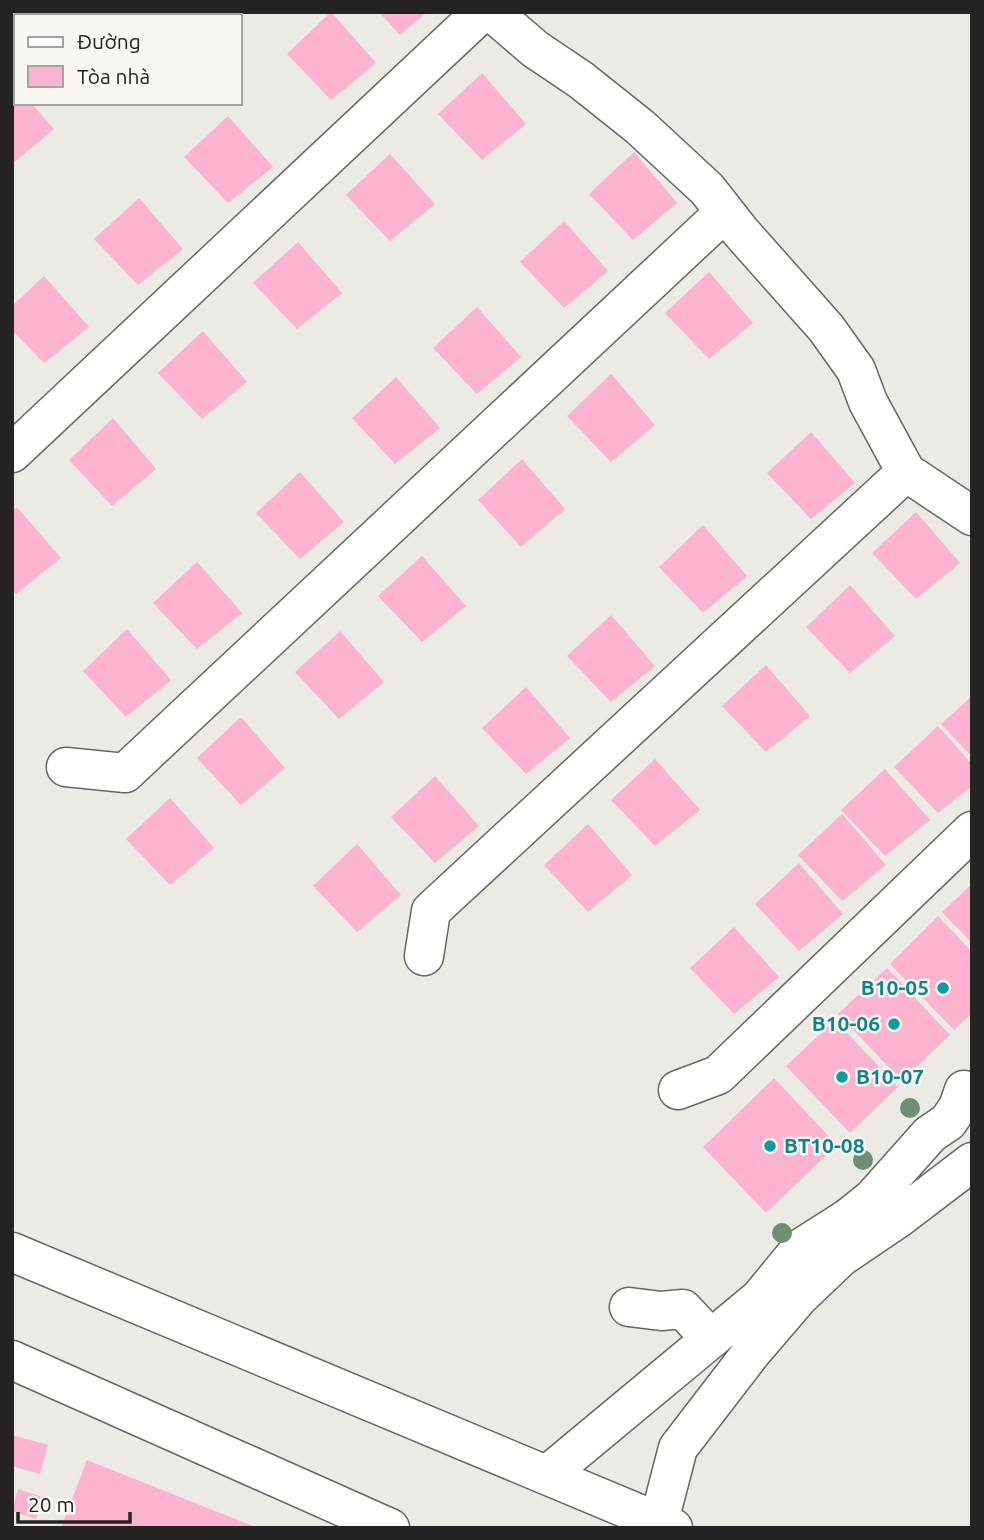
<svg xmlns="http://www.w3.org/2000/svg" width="984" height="1540" font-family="Ubuntu,sans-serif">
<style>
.building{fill:#fcb3d0}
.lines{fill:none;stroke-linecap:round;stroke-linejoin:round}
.minor-casing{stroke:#686660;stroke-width:41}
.minor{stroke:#fff;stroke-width:38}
.tree{fill:#6f8f72}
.culture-dot{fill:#0f9aa8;stroke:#f9f7f1;stroke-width:2.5}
.labels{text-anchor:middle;stroke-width:5;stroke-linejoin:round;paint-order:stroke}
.culture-label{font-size:21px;font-weight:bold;fill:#0d838f;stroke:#f9f7f1;text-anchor:end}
</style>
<rect width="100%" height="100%" fill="#eceae4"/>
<path class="building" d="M 81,12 L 109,12 L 112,16 L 77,16 Z
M 331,12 L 376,63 L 331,100 L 287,54 Z
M 379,12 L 427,12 L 400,35 Z
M 482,73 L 526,124 L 482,160 L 438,114 Z
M 12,81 L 16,85 L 16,103 L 31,103 L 54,129 L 12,164 Z
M 228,116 L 273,167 L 228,203 L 184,157 Z
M 634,152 L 677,203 L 633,240 L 589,194 Z
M 390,154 L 435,204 L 390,241 L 346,195 Z
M 139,198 L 183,249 L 138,285 L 94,239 Z
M 564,221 L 608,271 L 564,308 L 520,262 Z
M 298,242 L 342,293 L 297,329 L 253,283 Z
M 709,272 L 753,323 L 709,359 L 665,313 Z
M 44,276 L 89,327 L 44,363 L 12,330 L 12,306 Z
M 477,307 L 521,357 L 477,394 L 433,348 Z
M 203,331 L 247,382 L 202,419 L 158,373 Z
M 611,374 L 655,425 L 611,462 L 567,416 Z
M 396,377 L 440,428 L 395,464 L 352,418 Z
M 113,418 L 156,469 L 112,506 L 69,460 Z
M 811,432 L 855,483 L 811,519 L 767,473 Z
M 522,459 L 565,509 L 521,547 L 478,500 Z
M 300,472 L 344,522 L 300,559 L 256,513 Z
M 17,507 L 61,558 L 16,594 L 12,590 L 12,511 Z
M 916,512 L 960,563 L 916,599 L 872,553 Z
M 703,525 L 747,576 L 703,613 L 659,567 Z
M 422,556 L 466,606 L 422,642 L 378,596 Z
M 197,562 L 242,613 L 197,649 L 153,603 Z
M 850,585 L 895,636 L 850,673 L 806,627 Z
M 611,615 L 655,666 L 611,702 L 567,656 Z
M 127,629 L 171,680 L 126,717 L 83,671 Z
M 340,631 L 384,682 L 339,719 L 295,672 Z
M 766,665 L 810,716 L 766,752 L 722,706 Z
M 526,687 L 570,738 L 526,774 L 482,728 Z
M 972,696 L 972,757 L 941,724 Z
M 241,717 L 285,768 L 241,805 L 197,758 Z
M 938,726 L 972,764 L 972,786 L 938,813 L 894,767 Z
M 655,759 L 700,810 L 655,846 L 611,800 Z
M 885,769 L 930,820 L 885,856 L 841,810 Z
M 435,776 L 479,826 L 435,863 L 391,817 Z
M 170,798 L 214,848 L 170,885 L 126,839 Z
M 842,814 L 886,865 L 842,901 L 798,855 Z
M 588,824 L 632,875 L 588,912 L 544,865 Z
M 357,844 L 401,895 L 357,932 L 313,886 Z
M 799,863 L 843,914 L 799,951 L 755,904 Z
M 972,884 L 972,943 L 942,912 Z
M 938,916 L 972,952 L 972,1013 L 954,1030 L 890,964 Z
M 734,927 L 779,977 L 734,1014 L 690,968 Z
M 887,968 L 950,1035 L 902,1081 L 838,1014 Z
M 835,1020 L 898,1087 L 850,1133 L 786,1066 Z
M 774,1078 L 837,1145 L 766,1213 L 703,1147 Z
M 12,1435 L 48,1445 L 40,1474 L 12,1466 Z
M 87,1460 L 258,1528 L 61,1528 Z
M 18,1489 L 43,1497 L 36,1519 L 12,1511 Z"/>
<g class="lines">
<g class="minor-casing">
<path id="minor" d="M 492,12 L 535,49 L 581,80 L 640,127 L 707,189 L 740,231 L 826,328 L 856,370 L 868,402 L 906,472 L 972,516
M 31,16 L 35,12
M 12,453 L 482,12
M 66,767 L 125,773 L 725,212
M 424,956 L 431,911 L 906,472
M 678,1090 L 718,1075 L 972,831
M 12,1252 L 673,1528
M 629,1307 L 661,1311 L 683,1309 L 711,1339
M 12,1360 L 390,1528
M 547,1475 L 760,1298 L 801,1248 L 848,1218 L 873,1198 L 930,1134 L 948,1122 L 958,1107 L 964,1090
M 659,1521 L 678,1448 L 751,1353 L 799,1297 L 841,1257 L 900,1217 L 972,1162"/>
</g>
<use href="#minor" class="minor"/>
</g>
<g class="tree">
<circle cx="910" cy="1108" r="10"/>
<circle cx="863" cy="1160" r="10"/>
<circle cx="782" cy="1233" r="10"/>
</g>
<g class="culture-dot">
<circle cx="943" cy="988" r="7"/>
<circle cx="894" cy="1024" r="7"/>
<circle cx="842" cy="1077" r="7"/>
<circle cx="770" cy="1146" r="7"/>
</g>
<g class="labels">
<g class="culture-label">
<text x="929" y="995">B10-05</text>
<text x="880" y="1031">B10-06</text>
<text x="856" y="1084" text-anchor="start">B10-07</text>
<text x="784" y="1153" text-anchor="start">BT10-08</text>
</g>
</g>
<rect width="984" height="1540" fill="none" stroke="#252422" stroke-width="28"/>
<rect x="14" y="14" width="228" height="91" fill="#f9f7f1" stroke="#a4a39e" stroke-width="2"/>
<rect x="28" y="37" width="35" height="10" fill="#ffffff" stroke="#a4a39e" stroke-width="2"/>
<text x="77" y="49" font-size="21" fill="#252422">Đường</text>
<rect x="28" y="66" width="35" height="21" fill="#fcb3d0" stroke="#a4a39e" stroke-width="2"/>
<text x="77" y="84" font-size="21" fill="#252422">Tòa nhà</text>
<path d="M18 1512v10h112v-10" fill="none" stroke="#252422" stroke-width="3.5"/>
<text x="28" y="1512" font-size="21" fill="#252422" stroke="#f9f7f1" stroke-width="5" paint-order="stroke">20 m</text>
</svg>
